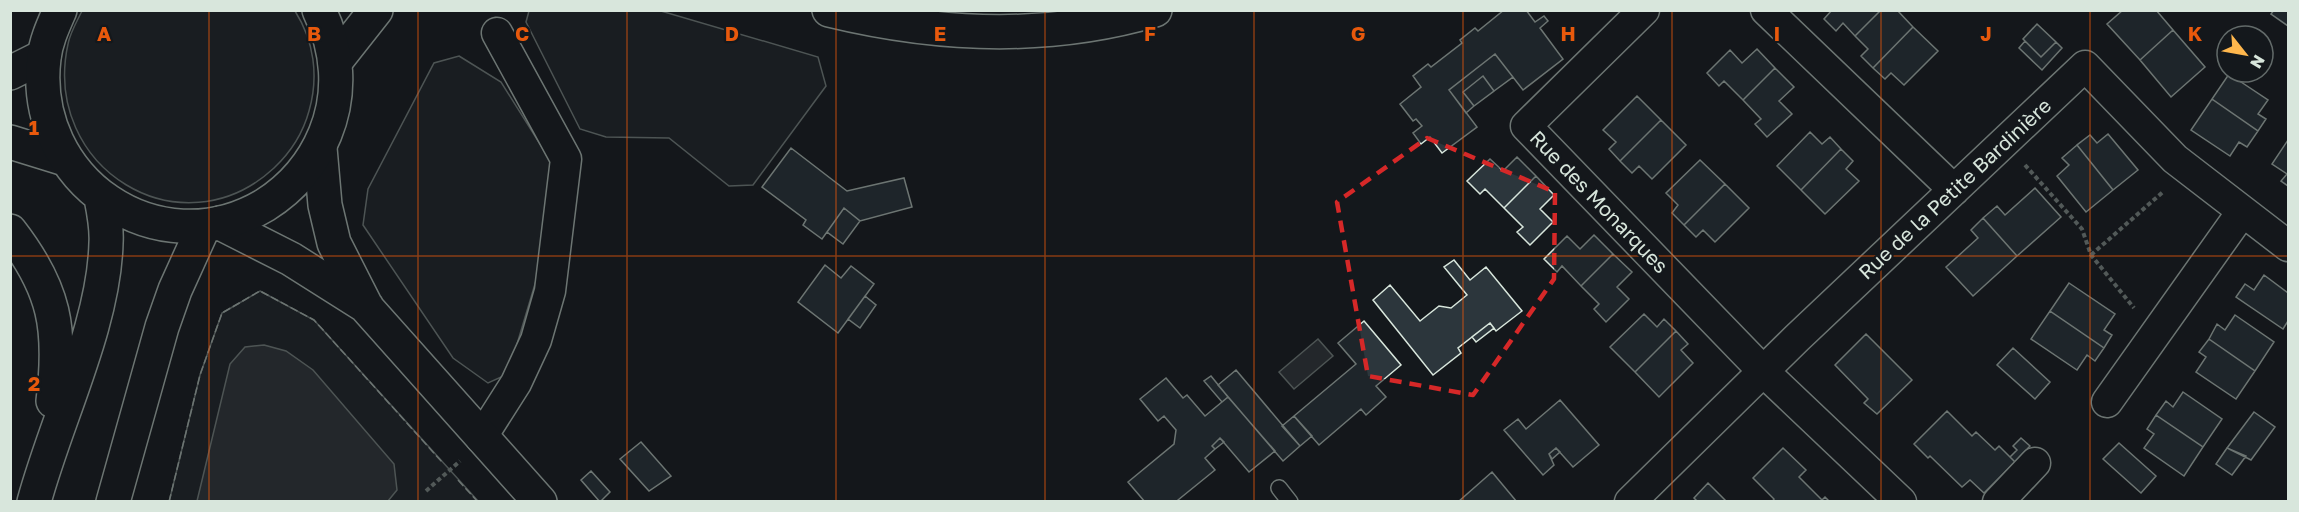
<svg xmlns="http://www.w3.org/2000/svg" width="2299" height="512" font-family="'Golos Text',sans-serif">
<style>
.green{fill:#202428;stroke:#939e99;stroke-width:1.5}
.water{fill:#363b3e;stroke:#939e99;stroke-width:1.5}
.building{fill:#2c363c;stroke:#d8e6dc;stroke-width:1.5}
.lines{fill:none;stroke-linecap:round;stroke-linejoin:round}
.lane-casing{stroke:#d8e6dc;stroke-width:18}
.street-casing{stroke:#d8e6dc;stroke-width:33}
.secondary-casing{stroke:#d8e6dc;stroke-width:36}
.primary-casing{stroke:#d8e6dc;stroke-width:36}
.highway-casing{stroke:#d8e6dc;stroke-width:36}
.path{stroke:#9da8a2;stroke-width:4;stroke-dasharray:4.5 3;stroke-linecap:butt}
.lane{stroke:#14181c;stroke-width:15}
.street{stroke:#14181c;stroke-width:30}
.secondary{stroke:#14181c;stroke-width:33}
.primary{stroke:#14181c;stroke-width:33}
.highway{stroke:#14181c;stroke-width:33}
.fence{stroke:#d8e6dc;stroke-width:1.5;stroke-dasharray:8 3;stroke-linecap:butt}
.marked{fill:none;stroke:#d62828;stroke-width:4.5;stroke-dasharray:12 8;stroke-linejoin:round}
.grid{fill:none;stroke:#e8590c;stroke-width:1.5;stroke-opacity:0.55}
.labels{text-anchor:middle;stroke-width:4.5;stroke-linejoin:round;paint-order:stroke}
.street-label{font-size:20px;fill:#d8e6dc;stroke:#14181c}
.grid-label{font-size:20px;text-anchor:middle;font-weight:bold;fill:#e8590c;stroke:#14181c;stroke-width:4.5;stroke-linejoin:round;paint-order:stroke}
</style>
<rect width="100%" height="100%" fill="#14181c"/>
<path class="green" d="M 82,11 L 295,11 C 314,41 319,76 309,111 C 303,133 291,152 274,168 C 181,254 41,168 68,44 C 70,33 77,21 82,11 Z
M 529,11 L 661,11 L 818,57 L 826,86 L 753,185 L 729,186 L 669,138 L 606,137 L 580,129 L 526,22 Z
M 459,56 L 501,82 L 552,163 L 538,274 L 508,374 L 488,383 L 453,358 L 363,225 L 368,189 L 434,63 Z
M 260,291 L 314,320 L 478,501 L 169,502 L 200,375 L 222,313 Z"/>
<path class="water" d="M 1318,339 L 1333,356 L 1294,389 L 1279,372 Z
M 264,345 L 286,351 L 313,370 L 394,464 L 397,490 L 388,501 L 197,501 L 230,364 L 245,347 Z"/>
<path class="building" d="M 1504,10 L 1526,10 L 1535,22 L 1544,16 L 1548,21 L 1540,28 L 1563,59 L 1523,90 L 1495,54 L 1449,90 L 1477,127 L 1442,153 L 1430,137 L 1421,144 L 1413,133 L 1422,126 L 1416,119 L 1413,121 L 1400,104 L 1421,87 L 1413,76 L 1428,64 L 1431,67 L 1462,43 L 1460,40 L 1475,28 L 1478,31 Z
M 1832,10 L 1881,10 L 1855,36 L 1843,23 L 1836,31 L 1824,19 Z
M 1881,10 L 1897,10 L 1913,27 L 1873,68 L 1861,56 L 1868,49 L 1855,36 Z
M 2123,10 L 2156,10 L 2173,30 L 2140,60 L 2107,24 Z
M 2274,10 L 2288,10 L 2288,26 L 2271,14 Z
M 2037,24 L 2056,42 L 2041,57 L 2023,39 Z
M 1913,27 L 1938,51 L 1904,85 L 1891,73 L 1885,79 L 1873,68 Z
M 2173,30 L 2205,67 L 2171,97 L 2140,60 Z
M 2025,41 L 2041,57 L 2056,42 L 2062,48 L 2042,70 L 2019,48 Z
M 1757,49 L 1775,68 L 1743,100 L 1724,81 L 1719,86 L 1707,73 L 1730,50 L 1742,63 Z
M 1495,54 L 1513,77 L 1494,91 L 1483,76 L 1463,92 L 1474,106 L 1466,113 L 1449,90 Z
M 1775,68 L 1794,87 L 1779,101 L 1792,114 L 1767,137 L 1755,124 L 1761,119 L 1743,100 Z
M 2229,74 L 2268,100 L 2258,114 L 2266,119 L 2258,131 L 2212,99 Z
M 1483,76 L 1494,91 L 1474,106 L 1463,92 Z
M 1637,96 L 1661,120 L 1620,161 L 1609,149 L 1616,142 L 1603,130 Z
M 2212,99 L 2258,131 L 2247,147 L 2239,142 L 2230,156 L 2191,130 Z
M 1661,120 L 1686,145 L 1652,179 L 1639,166 L 1632,173 L 1620,161 Z
M 1810,132 L 1822,144 L 1830,137 L 1841,149 L 1801,190 L 1777,166 Z
M 2108,134 L 2138,170 L 2113,190 L 2077,145 L 2090,135 L 2097,143 Z
M 2288,140 L 2288,186 L 2281,181 L 2287,174 L 2272,164 Z
M 2077,145 L 2113,190 L 2086,212 L 2057,176 L 2069,165 L 2062,158 Z
M 791,148 L 847,191 L 904,178 L 912,207 L 860,221 L 844,208 L 822,239 L 803,225 L 806,220 L 762,187 Z
M 1841,149 L 1853,161 L 1846,169 L 1859,181 L 1825,214 L 1801,190 Z
M 1517,157 L 1536,176 L 1504,208 L 1485,189 L 1480,194 L 1467,181 L 1490,159 L 1503,171 Z
M 1700,160 L 1725,184 L 1684,225 L 1672,213 L 1678,205 L 1666,193 Z
M 1536,176 L 1554,195 L 1540,209 L 1553,222 L 1530,245 L 1517,232 L 1523,227 L 1504,208 Z
M 1725,184 L 1749,208 L 1715,242 L 1703,230 L 1696,237 L 1684,225 Z
M 2035,188 L 2061,217 L 2017,256 L 1983,218 L 1997,206 L 2005,215 Z
M 844,208 L 860,221 L 843,244 L 827,232 Z
M 1983,218 L 2017,256 L 1973,296 L 1946,267 L 1978,238 L 1971,230 Z
M 1594,235 L 1613,254 L 1581,286 L 1562,266 L 1557,272 L 1544,259 L 1567,236 L 1580,249 Z
M 1613,254 L 1632,272 L 1617,287 L 1629,299 L 1606,322 L 1594,309 L 1599,304 L 1581,286 Z
M 1454,260 L 1470,280 L 1486,267 L 1522,311 L 1496,331 L 1490,323 L 1458,348 L 1461,353 L 1433,375 L 1373,300 L 1390,285 L 1420,321 L 1439,306 L 1451,308 L 1467,295 L 1444,267 Z
M 825,265 L 841,278 L 851,266 L 874,284 L 838,333 L 798,302 Z
M 2264,275 L 2288,293 L 2288,321 L 2283,329 L 2236,297 L 2245,284 L 2254,290 Z
M 2069,283 L 2115,314 L 2104,330 L 2112,335 L 2104,348 L 2050,311 Z
M 865,296 L 876,305 L 860,328 L 848,319 Z
M 2050,311 L 2104,348 L 2095,361 L 2087,355 L 2077,370 L 2031,339 Z
M 1644,314 L 1657,327 L 1664,319 L 1676,331 L 1635,372 L 1610,347 Z
M 2235,315 L 2274,342 L 2255,371 L 2209,339 L 2217,324 L 2225,330 Z
M 1364,321 L 1401,365 L 1376,386 L 1386,397 L 1366,415 L 1361,409 L 1319,445 L 1294,416 L 1356,364 L 1338,343 Z
M 1490,323 L 1494,328 L 1476,342 L 1472,337 Z
M 1676,331 L 1688,344 L 1681,350 L 1693,363 L 1659,397 L 1635,372 Z
M 1866,334 L 1912,380 L 1877,414 L 1864,403 L 1868,399 L 1835,365 Z
M 2209,339 L 2255,371 L 2236,399 L 2196,372 L 2206,357 L 2199,352 Z
M 2013,348 L 2050,382 L 2035,399 L 1997,365 Z
M 1236,370 L 1300,446 L 1283,461 L 1218,385 Z
M 1211,376 L 1228,397 L 1222,402 L 1204,381 Z
M 1166,378 L 1183,398 L 1187,395 L 1205,416 L 1228,397 L 1275,451 L 1249,472 L 1220,438 L 1212,446 L 1215,449 L 1205,458 L 1215,470 L 1178,500 L 1180,502 L 1145,502 L 1128,482 L 1174,444 L 1176,430 L 1164,416 L 1158,421 L 1140,399 Z
M 2183,392 L 2222,419 L 2203,447 L 2156,415 L 2166,401 L 2173,407 Z
M 1560,400 L 1599,445 L 1573,467 L 1556,448 L 1549,454 L 1554,465 L 1543,475 L 1504,430 L 1518,419 L 1526,429 Z
M 1947,411 L 1972,436 L 1976,432 L 1995,450 L 1999,446 L 2015,462 L 1984,493 L 1970,480 L 1962,487 L 1930,456 L 1928,458 L 1914,444 Z
M 2254,412 L 2275,427 L 2251,460 L 2227,448 Z
M 2156,415 L 2203,447 L 2184,476 L 2144,448 L 2154,434 L 2147,429 Z
M 1294,416 L 1312,436 L 1300,446 L 1282,426 Z
M 1220,438 L 1224,442 L 1215,449 L 1212,446 Z
M 2021,438 L 2030,446 L 2015,462 L 2010,457 L 2017,450 L 2013,446 Z
M 641,442 L 671,476 L 649,491 L 620,459 Z
M 2119,443 L 2156,476 L 2141,493 L 2103,459 Z
M 1556,448 L 1560,452 L 1552,459 L 1549,454 Z
M 1783,448 L 1806,470 L 1799,477 L 1822,500 L 1825,497 L 1830,502 L 1772,502 L 1774,499 L 1753,478 Z
M 2227,448 L 2246,456 L 2232,475 L 2216,464 Z
M 591,471 L 610,492 L 600,502 L 581,480 Z
M 1492,472 L 1517,502 L 1458,502 Z
M 1708,483 L 1727,502 L 1698,502 L 1694,498 Z"/>
<g class="lines">
<g class="lane-casing">
<path id="lane" d="M 1279,488 L 1290,502"/>
</g>
<g class="street-casing">
<path id="street" d="M 1644,10 L 1526,126 L 1763,371 L 1901,502
M 1766,10 L 1954,190
M 2107,402 L 2242,212
M 481,438 L 516,383 L 536,340 L 550,291 L 566,159 L 497,33
M 1630,502 L 1797,338 L 2085,66 L 2175,159 L 2288,246
M 1998,502 L 2035,463"/>
</g>
<g class="secondary-casing">
<path id="secondary" d="M 10,73 L 44,56
M 10,142 L 65,159
M 320,148 L 325,205 L 334,243 L 367,308 L 540,502
M 220,223 L 291,259 L 367,307"/>
</g>
<g class="primary-casing">
<path id="primary" d="M 829,10 C 936,36 1049,41 1155,10
M 335,62 L 376,10"/>
</g>
<g class="highway-casing">
<path id="highway" d="M 60,10 C 53,26 46,41 44,58 C 29,180 157,269 265,205 C 292,188 313,163 325,134 C 342,93 338,49 319,10
M 10,231 C 55,289 62,329 53,401
M 34,502 C 56,420 104,326 106,243 C 107,228 104,213 101,198
M 113,502 L 162,327 L 175,290 L 204,226"/>
</g>
<path class="path" d="M 2025,165 L 2082,229 L 2091,255 L 2134,308
M 2091,255 L 2164,191
M 426,491 L 460,461"/>
<use href="#lane" class="lane"/>
<use href="#street" class="street"/>
<use href="#secondary" class="secondary"/>
<use href="#primary" class="primary"/>
<use href="#highway" class="highway"/>
<path class="fence" d="M 458,480 L 478,502
M 169,502 L 200,375 L 222,313 L 260,291 L 314,320 L 442,462"/>
</g>
<path d="M0 0H2299V512H0ZM 1427,138 L 1555,192 L 1554,279 L 1473,395 L 1368,376 L 1337,202 Z" fill="#14181c" fill-opacity=".55" fill-rule="evenodd"/>
<path class="marked" d="M 1427,138 L 1555,192 L 1554,279 L 1473,395 L 1368,376 L 1337,202 Z"/>
<path class="grid" d="M 209,10 L 209,502M 418,10 L 418,502M 627,10 L 627,502M 836,10 L 836,502M 1045,10 L 1045,502M 1254,10 L 1254,502M 1463,10 L 1463,502M 1672,10 L 1672,502M 1881,10 L 1881,502M 2090,10 L 2090,502M 10,256 L 2288,256"/>
<g class="labels">
<g class="street-label">
<text transform="translate(1955 189) rotate(-43)" y="7">Rue de la Petite Bardinière</text>
<text transform="translate(1599 202) rotate(46)" y="7">Rue des Monarques</text>
</g>
</g>
<g class="grid-label">
<text x="104" y="41">A</text>
<text x="314" y="41">B</text>
<text x="522" y="41">C</text>
<text x="732" y="41">D</text>
<text x="940" y="41">E</text>
<text x="1150" y="41">F</text>
<text x="1358" y="41">G</text>
<text x="1568" y="41">H</text>
<text x="1777" y="41">I</text>
<text x="1986" y="41">J</text>
<text x="2195" y="41">K</text>
<text x="34" y="135">1</text>
<text x="34" y="391">2</text>
</g>
<rect width="2299" height="512" fill="none" stroke="#d8e6dc" stroke-width="24"/>
<g transform="translate(2245 54) rotate(121)"><circle r="28" fill="#14181c" stroke="#626a69" stroke-width="1.5"/>
<path d="M0-4.5L10 22L0 15L-10 22Z" fill="#ffb74d"/>
<text y="-9" font-size="16" font-weight="bold" text-anchor="middle" fill="#d8e6dc">N</text>
</g>
</svg>
